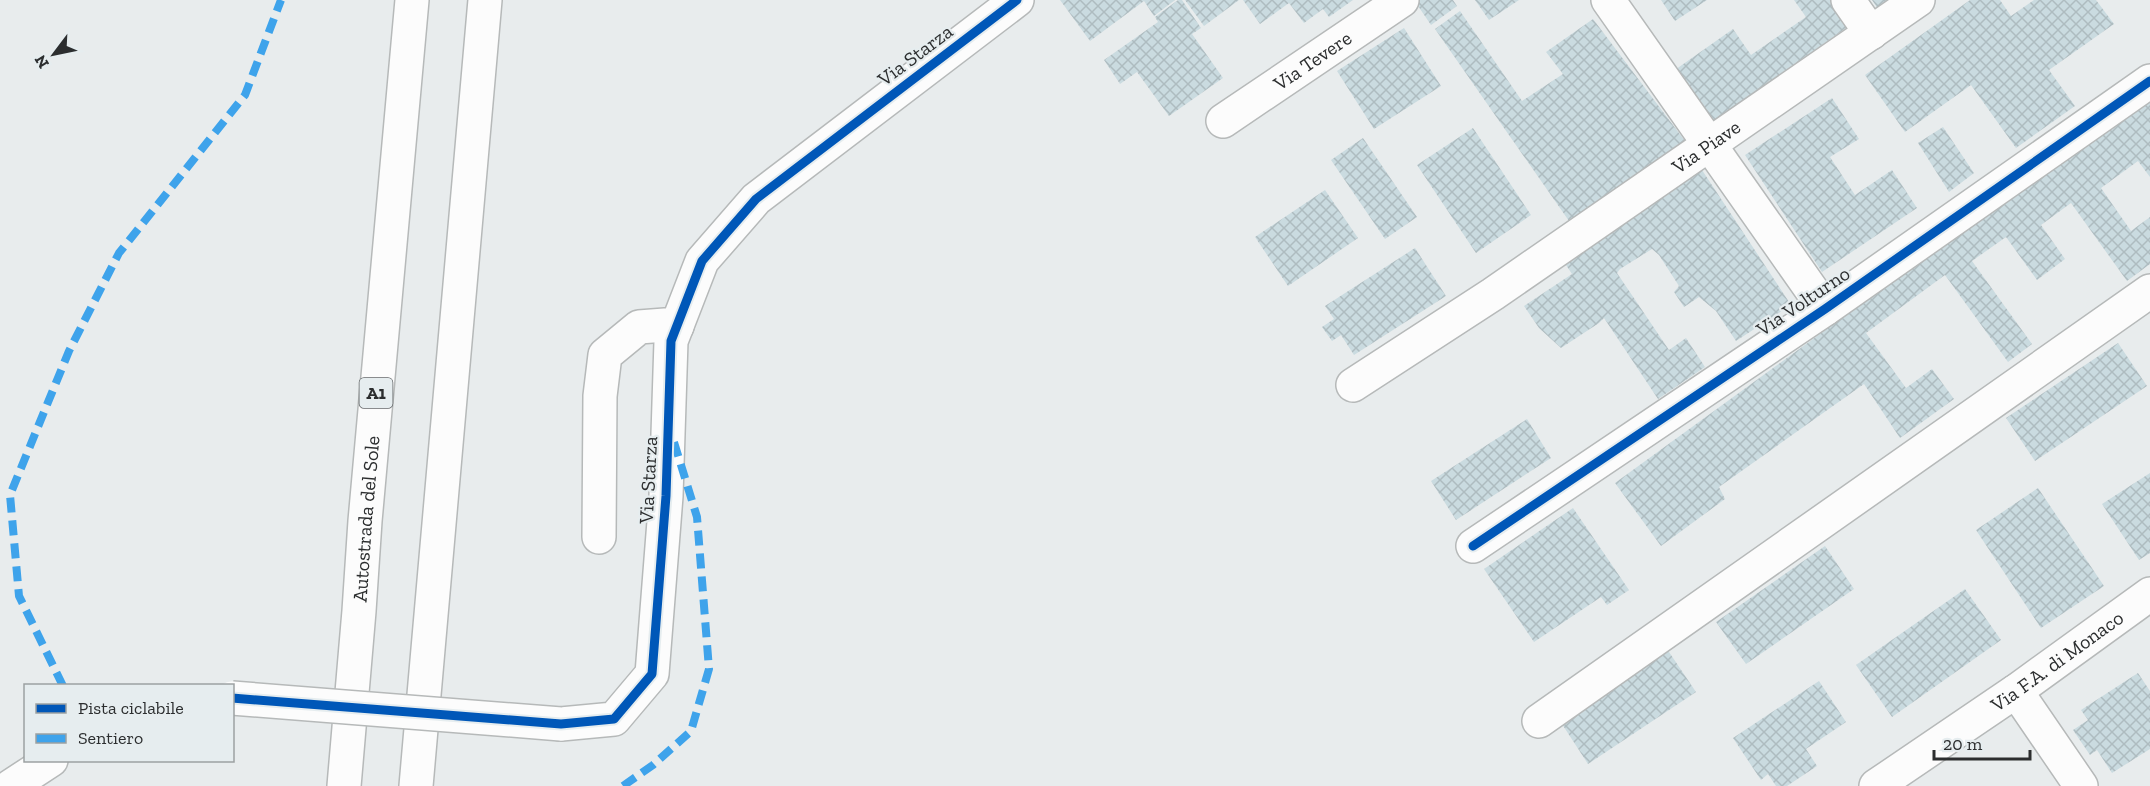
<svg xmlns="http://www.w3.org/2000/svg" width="2150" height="786" font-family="'Zilla Slab',serif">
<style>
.building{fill:url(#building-cross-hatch)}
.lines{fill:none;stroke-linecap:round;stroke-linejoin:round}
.minor-casing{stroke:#b6b9b9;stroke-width:36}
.motorway-casing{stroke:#b6b9b9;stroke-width:36}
.minor{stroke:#fcfcfc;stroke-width:33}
.motorway{stroke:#fcfcfc;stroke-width:33}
.minor-bridge-casing{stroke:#b6b9b9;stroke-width:36;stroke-linecap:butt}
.minor-bridge{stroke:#fcfcfc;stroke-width:33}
.quiet{stroke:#3ea3eb;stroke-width:8;stroke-dasharray:15 8;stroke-linecap:butt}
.cycleway-casing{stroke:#e6edef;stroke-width:13}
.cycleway{stroke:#0057b8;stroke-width:9}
.labels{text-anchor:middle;stroke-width:4.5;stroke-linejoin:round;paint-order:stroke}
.shield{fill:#e6edef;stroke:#646769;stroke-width:1.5}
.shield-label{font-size:18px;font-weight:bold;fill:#2c2e2f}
.street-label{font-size:20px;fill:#2c2e2f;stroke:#e6edef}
</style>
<defs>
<pattern id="building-cross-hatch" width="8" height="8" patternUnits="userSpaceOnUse" patternTransform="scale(1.5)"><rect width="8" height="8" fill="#cadbe0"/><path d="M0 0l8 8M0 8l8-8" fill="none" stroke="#aebcc0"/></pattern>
</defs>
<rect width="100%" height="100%" fill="#e8eced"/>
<path class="building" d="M 1060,0 L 1175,0 L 1154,16 L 1144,1 L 1090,41 Z
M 1178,0 L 1182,0 L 1201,28 L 1192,34 L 1223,78 L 1169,116 L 1137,72 L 1120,84 L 1104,60 L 1158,22 L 1155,17 Z
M 1185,0 L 1239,0 L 1204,26 Z
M 1243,0 L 1353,0 L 1329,17 L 1323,9 L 1304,23 L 1289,3 L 1260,24 Z
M 1420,0 L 1453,0 L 1457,6 L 1431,25 L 1416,3 Z
M 1475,0 L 1519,0 L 1489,20 Z
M 1661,0 L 1707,0 L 1675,21 Z
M 1794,0 L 1831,0 L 1849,26 L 1709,124 L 1672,72 L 1733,29 L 1751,55 L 1806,17 Z
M 1872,0 L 1891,0 L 1878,9 Z
M 1970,0 L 2000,0 L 2011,16 L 2034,0 L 2096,0 L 2114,24 L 2049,70 L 2075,106 L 2016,148 L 1971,85 L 1905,132 L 1865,75 Z
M 1460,11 L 1522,101 L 1563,74 L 1546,52 L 1593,19 L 1688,145 L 1569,221 L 1435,29 Z
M 1404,28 L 1441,86 L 1374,129 L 1337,71 Z
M 2150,94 L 2150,177 L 2138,161 L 2101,188 L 2131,231 L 2150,217 L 2150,264 L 2127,281 L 2071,203 L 2041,225 L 2065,259 L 2037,280 L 2006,237 L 1972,261 L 2032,344 L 2008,362 L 1945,275 L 1866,333 L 1906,388 L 1932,369 L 1954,399 L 1900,438 L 1864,384 L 1719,487 L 1725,499 L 1661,546 L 1615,483 Z
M 1832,98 L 1859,139 L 1830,157 L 1855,195 L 1892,170 L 1917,208 L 1822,272 L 1745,155 Z
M 1943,127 L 1974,173 L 1949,192 L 1918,143 Z
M 1473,128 L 1531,215 L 1476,253 L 1417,165 Z
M 1363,138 L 1417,217 L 1385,239 L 1331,160 Z
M 1702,170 L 1791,305 L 1736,341 L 1716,311 L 1699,297 L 1684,307 L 1674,292 L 1679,286 L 1659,255 L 1652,249 L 1620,269 L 1617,273 L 1669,350 L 1686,338 L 1705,367 L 1658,399 L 1604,318 L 1599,323 L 1561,348 L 1539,328 L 1524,306 L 1572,274 L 1564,262 Z
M 1325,190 L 1358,238 L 1288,286 L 1255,237 Z
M 1415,248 L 1446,296 L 1354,355 L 1341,335 L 1332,341 L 1322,327 L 1334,319 L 1325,306 Z
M 2118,343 L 2147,386 L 2035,461 L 2006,418 Z
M 1527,419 L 1551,458 L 1456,520 L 1431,481 Z
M 2150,473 L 2150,553 L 2139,560 L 2102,504 Z
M 2038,488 L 2104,586 L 2041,628 L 1976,530 Z
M 1573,508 L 1629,590 L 1607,605 L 1601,597 L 1534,642 L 1484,569 Z
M 1825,546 L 1854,589 L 1746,664 L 1716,622 Z
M 1965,589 L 2001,640 L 1892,717 L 1856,665 Z
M 1667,649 L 1696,692 L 1588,764 L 1560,721 Z
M 2138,673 L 2150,691 L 2150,749 L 2112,773 L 2097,750 L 2090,755 L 2073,730 L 2088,720 L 2081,710 Z
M 1819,681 L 1846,722 L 1806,749 L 1817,766 L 1787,786 L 1776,786 L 1768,774 L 1761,780 L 1733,738 Z"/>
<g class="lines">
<g class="minor-casing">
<g id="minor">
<path d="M 1608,0 L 1825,309"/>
<path d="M 1848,0 L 1871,33"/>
<path id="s1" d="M 1223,121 L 1402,0"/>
<path id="s2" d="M 1353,385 L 1493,294 L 1918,0"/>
<path d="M 599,537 L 600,396 L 605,355 L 639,327 L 665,325 L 677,326"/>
<path d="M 1473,546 L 1825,309 L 2150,81"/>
<path d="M 2016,691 L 2081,786"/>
<path d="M 1539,721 L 2150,291"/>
<path d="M 561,724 L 614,719 L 652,674 L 666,496 L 671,341 L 702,261 L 756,199 L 1017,0"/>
<path d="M 11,786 L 51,760"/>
<path id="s3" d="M 1876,786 L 2016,691 L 2150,594"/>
</g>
</g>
<g class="motorway-casing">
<g id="motorway">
<path id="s4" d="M 344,786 L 359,611 L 365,521 L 412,0"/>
<path d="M 416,786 L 485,0"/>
</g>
</g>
<use href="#minor" class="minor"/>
<use href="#motorway" class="motorway"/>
<g class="minor-bridge-casing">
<path id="minor-bridge" d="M 232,698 L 561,724"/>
</g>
<use href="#minor-bridge" class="minor-bridge"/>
<path class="quiet" d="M 63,686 L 19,596 L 10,495 L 69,351 L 119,253 L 245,95 L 281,0
M 623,786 L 653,765 L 691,731 L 709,669 L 697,517 L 673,439"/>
<g class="cycleway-casing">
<path id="cycleway" d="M 1473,546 L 1825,309 L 2150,81
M 232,698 L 561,724 L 614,719 L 652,674 L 666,496 L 671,341 L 702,261 L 756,199 L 1017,0"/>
</g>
<use href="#cycleway" class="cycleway"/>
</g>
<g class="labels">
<rect class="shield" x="359.5" y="378" width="33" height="30" rx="4.5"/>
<g class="shield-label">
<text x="376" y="399">A1</text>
</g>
<g class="street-label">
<text transform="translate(915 55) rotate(-37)" y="7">Via Starza</text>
<text dy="7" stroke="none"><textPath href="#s1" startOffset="108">Via Tevere</textPath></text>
<text dy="7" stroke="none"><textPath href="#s2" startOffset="426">Via Piave</textPath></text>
<text transform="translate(1803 301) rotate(-34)" y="7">Via Volturno</text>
<text transform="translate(648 480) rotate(-87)" y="7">Via Starza</text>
<text dy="7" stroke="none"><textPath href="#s4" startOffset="268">Autostrada del Sole</textPath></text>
<text dy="7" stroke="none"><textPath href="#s3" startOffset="220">Via F.A. di Monaco</textPath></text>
</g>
</g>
<rect x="24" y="684" width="210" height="78" fill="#e6edef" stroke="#9ca1a2" stroke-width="1.5"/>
<rect x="36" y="704" width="30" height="9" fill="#0057b8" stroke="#9ca1a2" stroke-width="1.5"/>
<text x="78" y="714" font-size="18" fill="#2c2e2f">Pista ciclabile</text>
<rect x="36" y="734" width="30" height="9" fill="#3ea3eb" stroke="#9ca1a2" stroke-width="1.5"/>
<text x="78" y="744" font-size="18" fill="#2c2e2f">Sentiero</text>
<g transform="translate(54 54) rotate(238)" stroke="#e6edef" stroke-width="4.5" paint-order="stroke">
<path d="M0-4.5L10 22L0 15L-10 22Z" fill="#2c2e2f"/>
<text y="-9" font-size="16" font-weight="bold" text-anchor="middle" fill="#2c2e2f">N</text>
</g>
<path d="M1934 750v9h96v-9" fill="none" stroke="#2c2e2f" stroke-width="3"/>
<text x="1943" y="750" font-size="18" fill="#2c2e2f" stroke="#e6edef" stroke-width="4.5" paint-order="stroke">20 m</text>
</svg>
